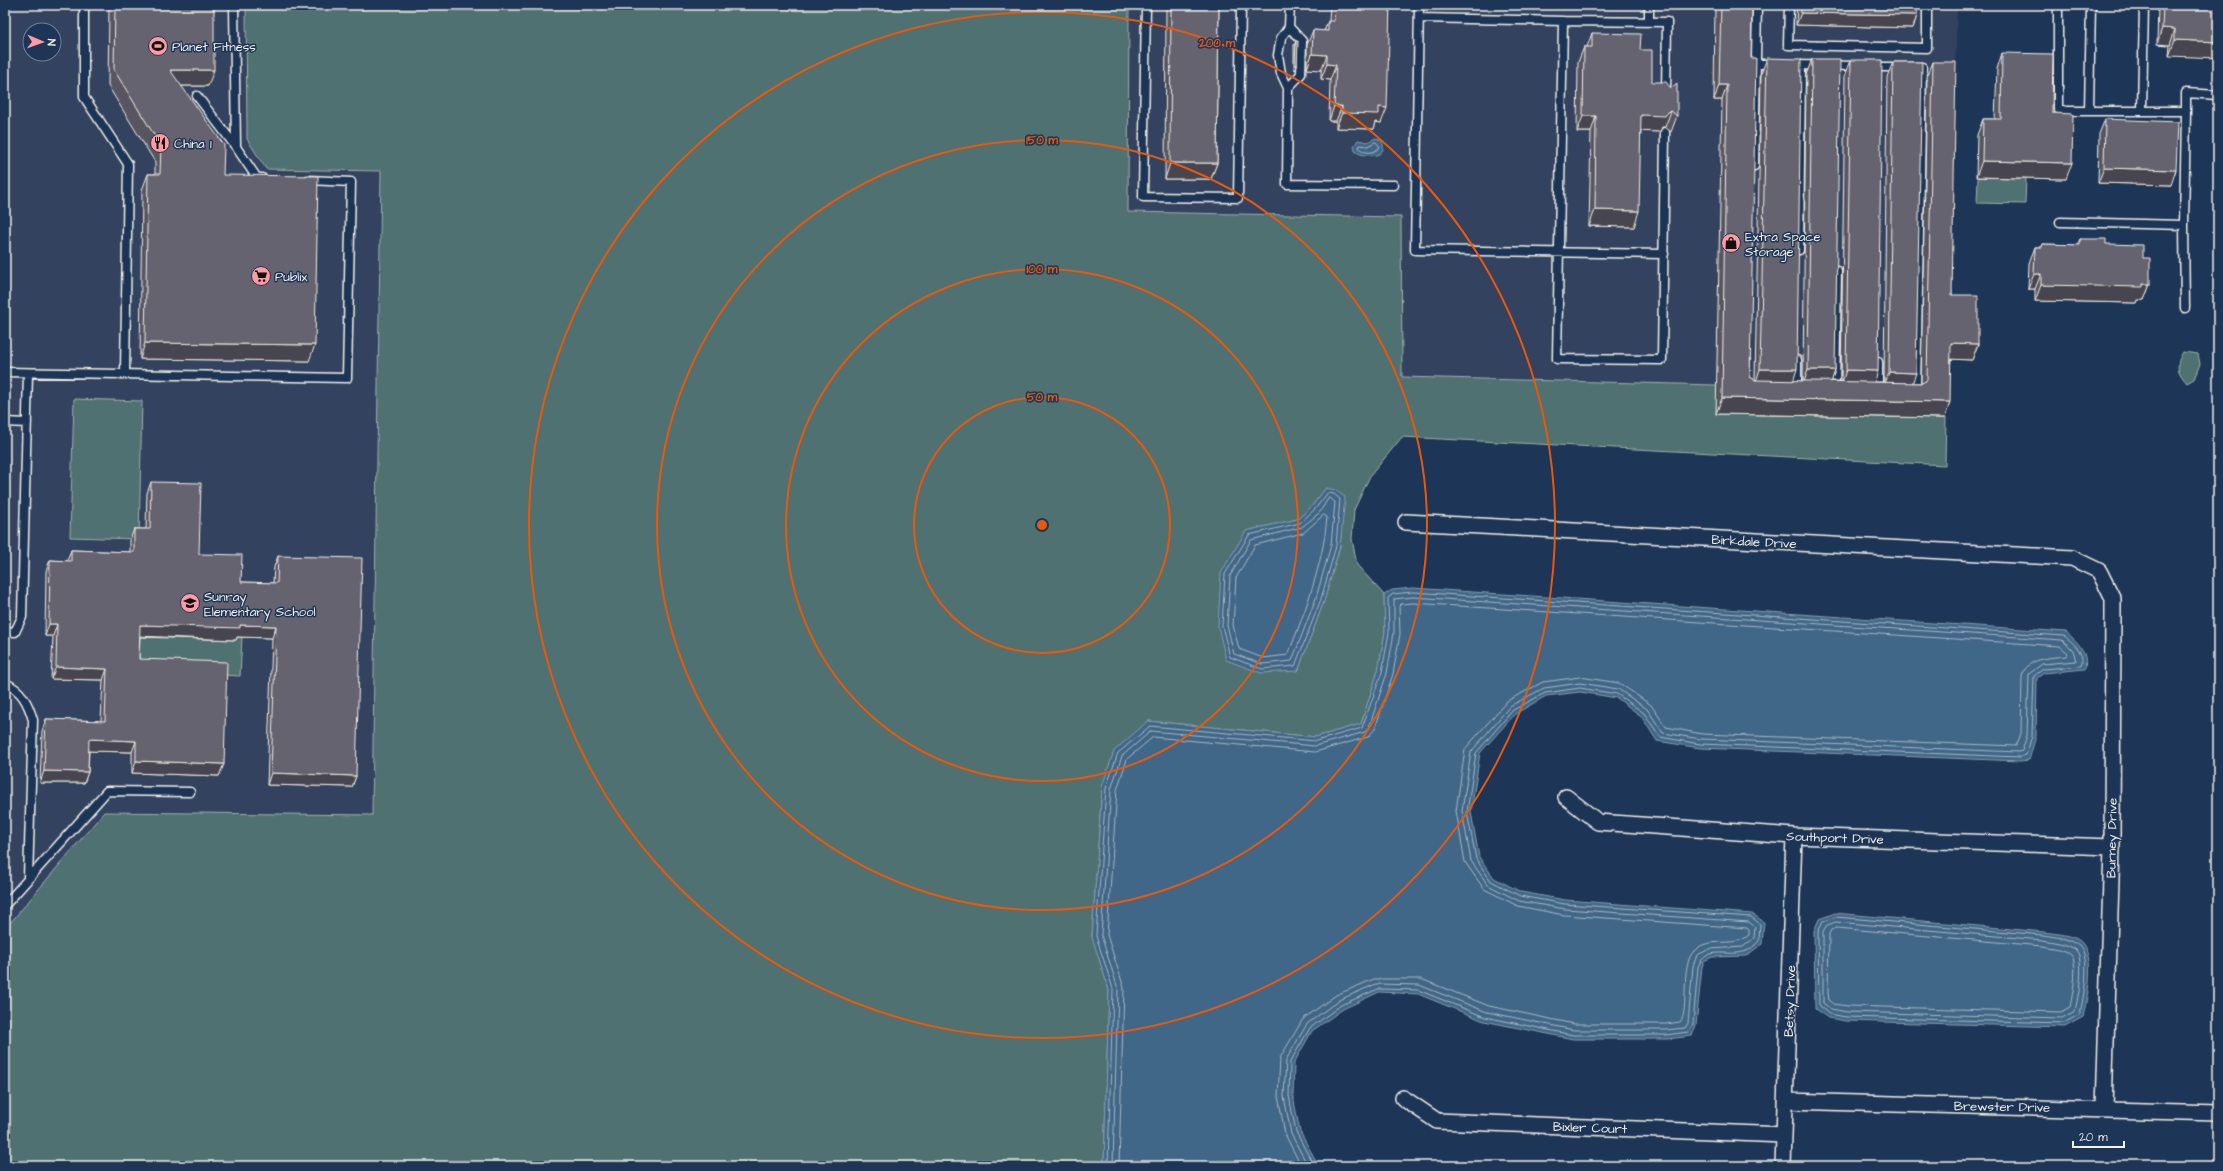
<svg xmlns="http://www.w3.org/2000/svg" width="2223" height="1171" font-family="'Architects Daughter',sans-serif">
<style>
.built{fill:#33435f;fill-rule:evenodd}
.green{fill:#4f7171;stroke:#a2b1ac;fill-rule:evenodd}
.water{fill:#406688;stroke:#889eae}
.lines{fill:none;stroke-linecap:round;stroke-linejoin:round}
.shore{stroke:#acb9c2;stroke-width:1}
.service-casing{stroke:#f4f1e8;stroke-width:11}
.minor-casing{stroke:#f4f1e8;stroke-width:18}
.service{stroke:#1d3557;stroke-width:8}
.minor{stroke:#1d3557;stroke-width:15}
.wall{fill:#585561;stroke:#f4f1e8}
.shaded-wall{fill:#47454f;stroke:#f4f1e8}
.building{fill:#666371;stroke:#f4f1e8}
.ring{fill:none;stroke:#e8590c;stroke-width:2}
.labels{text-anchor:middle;stroke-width:3;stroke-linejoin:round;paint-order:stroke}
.poi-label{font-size:13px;fill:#f4f1e8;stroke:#1d3557;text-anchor:start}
.street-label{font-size:13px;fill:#f4f1e8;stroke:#1d3557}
.centre{fill:#e8590c;stroke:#1d3557;stroke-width:2}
.ring-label{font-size:12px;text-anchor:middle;font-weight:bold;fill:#e8590c;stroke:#1d3557;stroke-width:3;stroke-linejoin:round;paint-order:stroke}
</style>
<rect width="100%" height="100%" fill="#1d3557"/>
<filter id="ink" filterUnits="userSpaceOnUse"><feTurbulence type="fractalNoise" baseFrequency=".025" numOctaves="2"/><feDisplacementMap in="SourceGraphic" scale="8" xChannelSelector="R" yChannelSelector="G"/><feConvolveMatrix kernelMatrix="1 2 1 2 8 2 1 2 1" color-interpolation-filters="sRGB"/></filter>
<g filter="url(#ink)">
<path class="built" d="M 5,5 L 246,5 L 247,139 L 266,169 L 381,171 L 372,816 L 104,812 L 5,929 ZM 30,30 L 54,30 L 54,54 L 30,54 Z
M 1129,5 L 1957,5 L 1946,418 L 1716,414 L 1717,385 L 1402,377 L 1400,217 L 1128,212 Z"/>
<path class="green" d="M 246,5 L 1129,5 L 1128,212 L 1401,217 L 1402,377 L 1717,385 L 1717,414 L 1945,418 L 1946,418 L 1945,465 L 1402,437 L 1370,476 L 1354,510 L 1352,539 L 1357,565 L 1384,595 L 1385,632 L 1378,671 L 1361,724 L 1316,737 L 1148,721 L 1102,787 L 1092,936 L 1109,990 L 1104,1166 L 5,1166 L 5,929 L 104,812 L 372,815 L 381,171 L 266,169 L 247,139 ZM 1326,488 L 1344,497 L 1340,546 L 1324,601 L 1298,671 L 1246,531 L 1298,519 L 1312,506 Z
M 1978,177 L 2026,178 L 2025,204 L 1977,203 Z
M 2183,352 L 2198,354 L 2200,364 L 2194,379 L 2187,383 C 2177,372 2175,365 2183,352 Z
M 74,399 L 142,401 L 139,539 L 70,537 Z
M 136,636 L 242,637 L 240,676 L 135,670 Z"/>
<path class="water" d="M 1376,138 L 1382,141 C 1389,159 1364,158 1355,151 L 1354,146 L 1358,140 L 1367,142 Z
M 1326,488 L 1335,490 L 1345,497 L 1340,546 L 1324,601 L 1298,671 L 1261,673 L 1226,660 L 1218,626 L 1221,573 L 1246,531 L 1298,519 L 1312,506 Z
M 1413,588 L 2066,632 C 2079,643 2088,652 2085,669 L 2044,673 L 2037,678 L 2036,736 L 2029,760 L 2020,761 L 1700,748 L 1657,741 L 1641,716 L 1617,698 L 1580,692 L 1546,696 L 1515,714 L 1480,753 L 1471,812 L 1479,857 L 1494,878 L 1521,892 L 1565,900 L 1752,914 L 1764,922 L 1762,944 L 1746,956 L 1712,957 L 1704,961 L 1702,967 L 1696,1025 L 1692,1036 L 1667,1039 L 1573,1039 L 1484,1021 L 1418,994 L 1379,992 L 1343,1009 L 1312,1031 L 1294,1063 L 1293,1096 L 1300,1132 L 1319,1166 L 1104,1166 L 1109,990 L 1092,937 L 1102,787 L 1114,751 L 1148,721 L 1316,737 L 1361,724 L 1378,671 L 1385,632 L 1384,595 L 1392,590 Z
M 1835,913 L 2044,932 C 2055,934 2075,934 2082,943 C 2096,960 2087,998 2083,1017 L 2065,1027 L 1846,1021 L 1828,1018 L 1815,1009 L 1814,931 L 1819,919 Z"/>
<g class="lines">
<path class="shore" d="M 1376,142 L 1380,147 C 1373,154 1366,154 1359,148 L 1360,145 L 1367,146 Z
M 1328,493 L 1334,494 L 1340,499 L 1336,546 L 1321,599 L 1295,666 L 1262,669 L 1230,657 L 1222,626 L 1225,574 L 1249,535 L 1300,523 L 1315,509 Z
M 1329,498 L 1335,502 L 1331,545 L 1316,598 L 1292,661 L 1262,664 L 1234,654 L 1227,625 L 1230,576 L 1251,540 L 1302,527 L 1319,513 Z
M 1324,515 L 1327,517 C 1323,565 1305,611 1288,655 L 1263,658 L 1239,649 L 1233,625 L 1236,578 L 1255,545 L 1303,533 Z
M 1836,917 L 2043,935 C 2054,937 2071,938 2079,946 C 2092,959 2083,998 2080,1014 L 2064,1023 L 1846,1017 L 1829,1014 L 1819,1006 L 1818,932 L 1823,922 Z
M 1836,922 L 2042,940 C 2052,942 2068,943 2075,950 C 2086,959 2078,998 2075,1011 L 2062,1018 L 1847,1012 L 1831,1009 L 1823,1003 L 1823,933 L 1826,926 Z
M 1837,928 L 2042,946 C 2050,948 2065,948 2071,955 C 2079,963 2072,997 2070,1007 L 2061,1012 L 1848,1006 L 1834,1004 L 1829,1000 L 1828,993 L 1829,934 L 1831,930 Z
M 1108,1166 L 1113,989 L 1096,936 L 1106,788 L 1118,753 L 1150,726 L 1316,741 L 1362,728 L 1382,672 L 1389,632 L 1388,598 L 1393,594 L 1413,592 L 2064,636 C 2073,642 2086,654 2081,666 L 2043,669 L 2034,676 L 2032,736 L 2026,755 L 2020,757 L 1700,744 L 1660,737 L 1644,713 L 1617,694 L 1580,688 L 1545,693 L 1513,710 L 1476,753 L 1467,812 L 1476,859 L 1491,881 L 1520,896 L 1565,904 L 1751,917 L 1760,924 L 1759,941 C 1755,945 1751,949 1746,951 C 1729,958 1706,944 1698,967 L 1693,1024 L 1688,1032 L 1666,1035 L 1573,1035 L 1485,1017 L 1418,990 L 1378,989 L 1341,1005 L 1310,1028 L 1290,1062 L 1289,1096 L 1296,1132 L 1314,1166
M 1113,1166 L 1118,989 L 1101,935 L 1111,789 L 1122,756 L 1151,731 L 1315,746 L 1365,732 L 1369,727 L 1387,673 L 1394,633 L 1394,599 L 1413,597 L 2062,640 L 2073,650 L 2076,661 L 2042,664 L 2029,674 L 2027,735 L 2022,751 L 2019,752 L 1701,739 L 1663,733 L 1647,709 L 1618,689 L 1580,683 L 1544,688 L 1510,706 L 1471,752 L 1462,811 L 1471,861 L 1488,885 L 1519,901 L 1565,909 L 1749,922 L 1755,927 L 1754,938 L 1743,947 L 1710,949 L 1697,955 L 1693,966 L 1688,1023 L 1685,1028 L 1666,1030 L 1574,1030 L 1487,1012 L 1419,985 L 1376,984 L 1339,1000 L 1307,1024 L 1286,1060 L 1284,1096 L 1291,1134 L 1308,1166
M 1119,1166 L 1124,988 L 1107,935 L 1117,790 L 1127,759 L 1153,737 L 1315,752 L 1368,737 L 1375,729 L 1393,674 L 1400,634 L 1399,606 L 1401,604 L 1413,603 L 2060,646 L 2068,653 L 2066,656 C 2050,658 2026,657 2022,677 L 2021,734 L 2016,746 L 1702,734 L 1666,727 L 1651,705 L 1619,683 L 1580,677 L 1543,682 L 1507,701 L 1465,749 L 1456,811 L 1465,862 L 1484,889 L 1518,906 L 1564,915 L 1747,928 L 1749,930 L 1749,935 C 1734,949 1709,935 1694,951 C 1679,966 1690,1011 1680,1022 L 1666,1024 L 1574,1024 L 1489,1006 L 1421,979 L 1374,979 L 1336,995 L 1303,1019 L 1280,1058 L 1278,1096 L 1285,1134 L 1301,1166"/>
<g class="service-casing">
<path id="service" d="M 84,5 L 84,97 L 128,164 L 125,374
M 234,5 L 236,147 L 257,178 L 262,178
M 1146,5 L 1143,197 L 1238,198 L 1241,5
M 1290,5 L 1289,27 L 1281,38 L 1278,55 L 1281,73 L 1288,88 L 1287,184 L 1394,185
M 1419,5 L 1415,250 L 1664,254
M 1789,5 L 1788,45 L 1927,48 L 1927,5
M 2058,5 L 2058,109 L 2066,111 L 2186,111 L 2184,225 L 2060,222
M 1419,18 L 1563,21
M 1649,22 L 1649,5
M 1756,64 L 1775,64
M 1791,65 L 1859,66
M 1873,67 L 1922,67 L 1916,392
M 1288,88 L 1301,74 L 1302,41 L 1289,27
M 197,96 L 236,147
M 2089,110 L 2091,5
M 2142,111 L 2144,5
M 2186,111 L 2186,93 L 2218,95
M 1665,132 L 1662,360 L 1557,359 L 1563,21 L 1667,22 L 1666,93
M 1754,166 L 1757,5
M 2184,225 L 2185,308
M 1799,250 L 1801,65
M 5,372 L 347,378 L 351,182 L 308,180
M 1797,390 L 1797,360
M 1835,391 L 1837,271
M 1878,392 L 1878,362
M 5,422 L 27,423
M 5,631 L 15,632 L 22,617 L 28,373
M 5,683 C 22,690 28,703 33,720 L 28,878
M 5,905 L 107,791 L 190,792"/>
</g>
<g class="minor-casing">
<path id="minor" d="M 1406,522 L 2072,558 L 2099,571 L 2113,599 L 2112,847 L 2104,1108
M 1566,797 L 1598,822 L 1794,836 L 2112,847
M 1403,1098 L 1437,1121 L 1784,1135
M 1785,1101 L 2218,1113
M 1783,1166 L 1794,836"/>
</g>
<use href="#service" class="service"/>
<use href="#minor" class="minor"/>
</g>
<path class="wall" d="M 109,5 L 214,5 L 208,86 L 181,86 L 309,361 L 140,359 L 142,190 L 148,174 L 155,174 L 155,162 L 108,86 Z
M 1166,5 L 1219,5 L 1217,163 L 1211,179 L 1165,179 Z
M 1330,5 L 1390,5 L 1381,123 L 1376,122 L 1374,129 L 1336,128 L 1336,121 L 1329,121 L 1330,80 L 1321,79 L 1321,70 L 1307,69 L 1307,45 L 1313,30 L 1324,31 L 1328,21 L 1329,21 Z
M 1715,5 L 1752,5 L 1751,58 L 1750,377 L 1755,380 L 1761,74 L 1767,58 L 1793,381 L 1803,381 L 1806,75 L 1812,59 L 1835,370 L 1831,381 L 1841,381 L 1845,76 L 1851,60 L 1874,382 L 1884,382 L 1887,77 L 1893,62 L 1912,383 L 1921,383 L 1927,77 L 1933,62 L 1952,295 L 1978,344 L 1972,360 L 1951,359 L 1945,418 L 1716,414 L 1722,100 L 1714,100 Z
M 1797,5 L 1917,5 L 1917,15 L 1913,28 L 1796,25 Z
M 2158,5 L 2218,5 L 2169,56 L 2170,45 L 2157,44 Z
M 1592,33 L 1640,50 L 1652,82 L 1677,116 L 1671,132 L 1665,127 L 1662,127 L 1660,132 L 1641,131 L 1634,227 L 1589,226 L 1591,132 L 1577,132 L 1578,62 L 1584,47 L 1587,47 Z
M 1296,41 L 1297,65 L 1296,69 L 1294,69 L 1294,45 Z
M 2002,53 L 2052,113 L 2066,179 L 1976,177 L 1977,135 L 1983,119 L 1995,119 L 1997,69 Z
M 2105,119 L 2171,185 L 2098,183 L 2099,134 Z
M 2080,239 L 2106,244 L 2143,258 L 2150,284 L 2144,300 L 2138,300 L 2137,303 L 2035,301 L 2035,289 L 2028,289 L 2029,263 L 2035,247 L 2042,247 L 2043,244 L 2077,245 Z
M 151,482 L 199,554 L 241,582 L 273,583 L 274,567 L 278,556 L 356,776 L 352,787 L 267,785 L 272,638 L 237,637 L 236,640 L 140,637 L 139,659 L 224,764 L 219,776 L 132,773 L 132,752 L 89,751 L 88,772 L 84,783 L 40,783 L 42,731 L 46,719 L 101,721 L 103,680 L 51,679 L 53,636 L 45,636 L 46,571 L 50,560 L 67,561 L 71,550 L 130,552 L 130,540 L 134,529 L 146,529 L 147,493 Z"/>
<path class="shaded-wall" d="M 1801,13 L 1917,15 L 1913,28 L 1796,25 Z
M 2162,28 L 2175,29 L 2170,45 L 2157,44 Z
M 2175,40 L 2218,42 L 2218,58 L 2169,56 Z
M 1312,54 L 1327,55 L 1321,70 L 1307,69 Z
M 1327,64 L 1336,65 L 1330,80 L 1321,79 Z
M 1295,65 L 1297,65 L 1296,69 L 1294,69 Z
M 170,70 L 214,70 L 208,86 L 164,86 Z
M 1719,85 L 1727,85 L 1722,100 L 1714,100 Z
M 1334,106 L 1342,106 L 1336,121 L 1329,121 Z
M 1379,107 L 1387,108 L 1381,123 L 1376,122 L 1374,129 L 1336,128 L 1342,113 Z
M 1671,111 L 1665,127 L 1662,127 L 1660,132 L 1635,131 L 1641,115 Z
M 1583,116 L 1596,116 L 1591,132 L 1577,132 Z
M 1982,161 L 2072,163 L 2066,179 L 1976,177 Z
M 1170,163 L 1217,163 L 1211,179 L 1165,179 Z
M 2104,168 L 2176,170 L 2171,185 L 2098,183 Z
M 1595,210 L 1639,211 L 1634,227 L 1589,226 Z
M 2034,274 L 2041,274 L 2035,289 L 2028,289 Z
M 2150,284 L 2144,300 L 2138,300 L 2137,303 L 2035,301 L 2041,285 Z
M 145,343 L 315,345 L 309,361 L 140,359 Z
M 1951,343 L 1978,344 L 1972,360 L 1946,359 Z
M 1760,369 L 1797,369 L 1792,385 L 1755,385 Z
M 1808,370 L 1835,370 L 1830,386 L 1803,385 Z
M 1846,370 L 1878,371 L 1873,387 L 1841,386 Z
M 1889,372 L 1916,373 L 1911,387 L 1884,387 Z
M 1722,398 L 1950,402 L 1945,418 L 1716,414 Z
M 49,624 L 57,624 L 53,636 L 45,636 Z
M 140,625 L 240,625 L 276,626 L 272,638 L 237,637 L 236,640 L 136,636 Z
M 56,667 L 107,669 L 103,680 L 51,679 Z
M 89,739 L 136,741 L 132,752 L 85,751 Z
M 136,761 L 224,764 L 219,776 L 132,773 Z
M 44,771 L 88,772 L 84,783 L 40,783 Z
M 271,773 L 356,776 L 352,787 L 267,785 Z"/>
<path class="building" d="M 115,5 L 214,5 L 214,70 L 170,70 L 224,145 L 223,175 L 318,176 L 315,345 L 145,343 L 148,174 L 160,174 L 161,146 L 114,70 Z
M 1171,5 L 1219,5 L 1217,163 L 1170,163 Z
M 1335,5 L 1390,5 L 1387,108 L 1379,107 L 1379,114 L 1342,113 L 1342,106 L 1334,106 L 1336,65 L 1327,64 L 1327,55 L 1312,54 L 1313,30 L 1328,31 L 1328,21 L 1334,21 Z
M 1721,5 L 1752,5 L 1751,58 L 1756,58 L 1750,377 L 1755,380 L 1922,383 L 1927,380 L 1933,62 L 1956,62 L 1952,295 L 1978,295 L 1978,344 L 1951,343 L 1950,402 L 1722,398 L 1727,85 L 1719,85 Z
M 1801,5 L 1917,5 L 1917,15 L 1801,13 Z
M 2163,5 L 2218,5 L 2218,42 L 2175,40 L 2175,29 L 2162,28 Z
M 1592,33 L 1641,34 L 1640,50 L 1652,50 L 1652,82 L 1666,82 L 1671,88 L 1677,83 L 1677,116 L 1671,111 L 1668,112 L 1665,116 L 1641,115 L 1639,211 L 1595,210 L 1596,116 L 1583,116 L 1584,47 L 1592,47 Z
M 1296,41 L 1298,41 L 1297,65 L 1295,65 Z
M 2002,53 L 2053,54 L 2052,113 L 2073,114 L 2072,163 L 1982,161 L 1983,119 L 2001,119 Z
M 1767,58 L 1801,59 L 1797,369 L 1760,369 Z
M 1812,59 L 1840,59 L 1835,370 L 1808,370 Z
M 1851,60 L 1882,60 L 1878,371 L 1846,370 Z
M 1893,62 L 1922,62 L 1916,373 L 1889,372 Z
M 2105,119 L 2178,122 L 2176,170 L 2104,168 Z
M 2080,239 L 2106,239 L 2106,244 L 2143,245 L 2143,258 L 2150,258 L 2150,284 L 2143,284 L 2143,287 L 2041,285 L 2041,274 L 2034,274 L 2035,247 L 2042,247 L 2043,244 L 2080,245 Z
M 151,482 L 201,483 L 199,554 L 242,555 L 241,582 L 277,583 L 278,556 L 362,558 L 356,776 L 271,773 L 276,626 L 240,625 L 240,628 L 140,625 L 139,659 L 227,662 L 224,764 L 136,761 L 136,741 L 89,739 L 88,772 L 44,771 L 46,719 L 105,721 L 107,669 L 56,667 L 57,624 L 49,624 L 50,560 L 71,561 L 71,550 L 134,552 L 134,529 L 150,529 Z"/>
</g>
<g class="ring">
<circle cx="1042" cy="525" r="128"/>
<circle cx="1042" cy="525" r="256"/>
<circle cx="1042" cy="525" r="385"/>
<circle cx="1042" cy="525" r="513"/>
</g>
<defs>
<g id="stadium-disc" transform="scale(1)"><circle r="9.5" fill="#ff9aa2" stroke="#1d3557"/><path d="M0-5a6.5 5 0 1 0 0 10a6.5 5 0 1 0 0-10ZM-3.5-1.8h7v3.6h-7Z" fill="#111"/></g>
<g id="restaurant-disc" transform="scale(1)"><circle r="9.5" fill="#ff9aa2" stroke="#1d3557"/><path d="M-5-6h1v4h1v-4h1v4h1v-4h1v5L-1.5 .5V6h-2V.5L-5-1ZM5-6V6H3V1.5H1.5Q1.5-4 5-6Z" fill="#111"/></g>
<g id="shop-disc" transform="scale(1)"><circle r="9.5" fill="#ff9aa2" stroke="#1d3557"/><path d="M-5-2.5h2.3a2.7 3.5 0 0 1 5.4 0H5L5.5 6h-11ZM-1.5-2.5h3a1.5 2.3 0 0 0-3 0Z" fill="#111"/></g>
<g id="supermarket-disc" transform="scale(1)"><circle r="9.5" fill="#ff9aa2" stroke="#1d3557"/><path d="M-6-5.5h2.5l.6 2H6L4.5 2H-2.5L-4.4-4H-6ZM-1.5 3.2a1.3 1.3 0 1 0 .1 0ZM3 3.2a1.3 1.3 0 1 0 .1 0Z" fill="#111"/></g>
<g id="school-disc" transform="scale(1)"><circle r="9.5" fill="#ff9aa2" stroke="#1d3557"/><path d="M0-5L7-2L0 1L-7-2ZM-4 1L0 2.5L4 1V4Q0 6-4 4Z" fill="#111"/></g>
</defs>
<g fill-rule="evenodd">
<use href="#stadium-disc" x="158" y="46"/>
<use href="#restaurant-disc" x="160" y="143"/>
<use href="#shop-disc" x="1731" y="243"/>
<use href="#supermarket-disc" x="261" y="276"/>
<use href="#school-disc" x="190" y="603"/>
</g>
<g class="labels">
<g class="poi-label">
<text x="172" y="51">Planet Fitness</text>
<text x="174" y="148">China 1</text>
<text x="1745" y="241">Extra Space<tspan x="1745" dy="15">Storage</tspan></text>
<text x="275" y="281">Publix</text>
<text x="204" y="601">Sunray<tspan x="204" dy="15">Elementary School</tspan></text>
</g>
<g class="street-label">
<text transform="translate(1754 541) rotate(3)" y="5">Birkdale Drive</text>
<text transform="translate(1835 837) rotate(2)" y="5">Southport Drive</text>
<text transform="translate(2111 838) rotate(-89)" y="5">Burney Drive</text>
<text transform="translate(1789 1001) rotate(-88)" y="5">Betsy Drive</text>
<text transform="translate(2002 1106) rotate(1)" y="5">Brewster Drive</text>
<text transform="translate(1590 1127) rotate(2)" y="5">Bixler Court</text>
</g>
</g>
<circle cx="1042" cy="525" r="6" class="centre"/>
<g class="ring-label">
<text x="1217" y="47">200 m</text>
<text x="1042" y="144">150 m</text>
<text x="1042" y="273">100 m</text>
<text x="1042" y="401">50 m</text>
</g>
<rect width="2223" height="1171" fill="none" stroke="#1d3557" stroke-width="20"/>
<rect x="10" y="10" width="2203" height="1151" fill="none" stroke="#f4f1e8" stroke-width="1.5" filter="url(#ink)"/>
<g transform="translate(42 42) rotate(92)"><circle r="19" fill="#1d3557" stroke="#738091"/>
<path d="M0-3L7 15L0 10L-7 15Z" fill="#ff9aa2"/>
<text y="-6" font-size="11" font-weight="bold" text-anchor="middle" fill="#f4f1e8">N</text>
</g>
<path d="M2073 1141v6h51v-6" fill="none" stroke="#f4f1e8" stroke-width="2"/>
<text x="2079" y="1141" font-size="12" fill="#f4f1e8" stroke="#1d3557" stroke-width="3" paint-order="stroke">20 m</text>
</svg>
